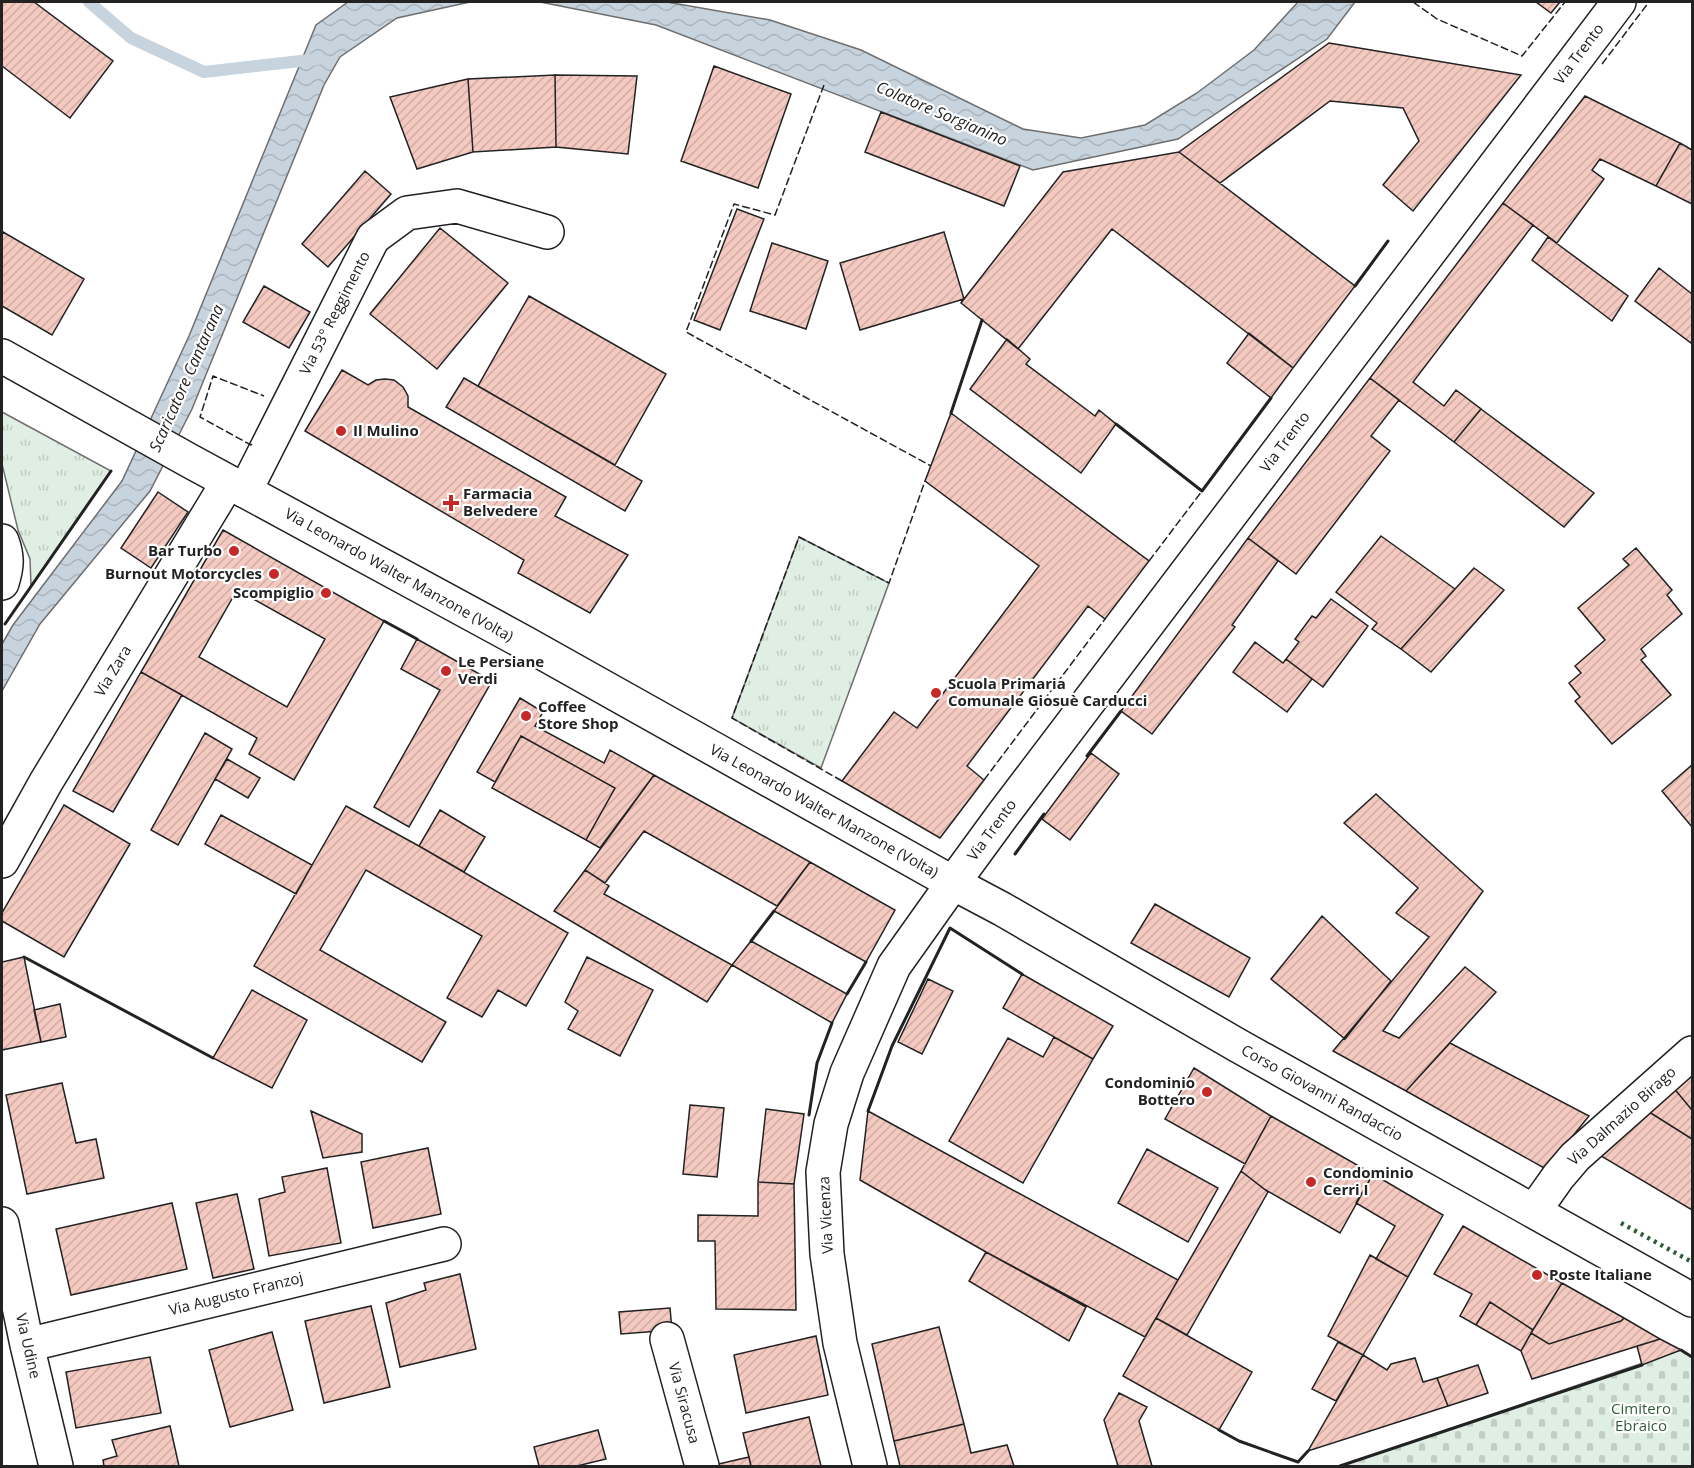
<svg xmlns="http://www.w3.org/2000/svg" width="1694" height="1468" font-family="'Open Sans',sans-serif">
<style>
.grass{fill:url(#grass-tufts);stroke:#6f6f6f;stroke-width:1.5}
.cemetery{fill:url(#cemetery-stones);stroke:#6f6f6f;stroke-width:1.5}
.water{fill:url(#water-waves);stroke:#6f6f6f;stroke-width:1.5}
.lines{fill:none;stroke-linecap:round;stroke-linejoin:round}
.stream{stroke:#c7d3dd;stroke-width:12}
.building{fill:url(#building-hatch);stroke:#222;stroke-width:1.5;fill-rule:evenodd}
.minor-casing{stroke:#222;stroke-width:36}
.tertiary-casing{stroke:#222;stroke-width:36}
.secondary-casing{stroke:#222;stroke-width:36}
.minor{stroke:#fff;stroke-width:33}
.tertiary{stroke:#fff;stroke-width:33}
.secondary{stroke:#fff;stroke-width:33}
.hedge{stroke:#2f5e38;stroke-width:4.5;stroke-dasharray:3 4.5;stroke-linecap:butt}
.fence{stroke:#222;stroke-width:1.5;stroke-dasharray:8 3;stroke-linecap:butt}
.wall{stroke:#222;stroke-width:3}
.poi-dot{fill:#c62828;stroke:#fff;stroke-width:2}
.labels{text-anchor:middle;stroke-width:4.5;stroke-linejoin:round;paint-order:stroke}
.street-label{font-size:15px;fill:#222;stroke:#fff}
.poi-label{font-size:15px;font-weight:bold;fill:#222;stroke:#fff;text-anchor:start}
.park-label{font-size:15px;fill:#2f5e38;stroke:#fff}
.water-label{font-size:16px;font-style:italic;fill:#222;stroke:#fff}
</style>
<defs>
<pattern id="grass-tufts" width="24" height="20" patternUnits="userSpaceOnUse" patternTransform="scale(1.5)"><rect width="24" height="20" fill="#e0efe3"/><path d="M3 7l-1-3M5 7V3M7 7l1-3M15 17l-1-3M17 17v-4M19 17l1-3" fill="none" stroke="#c0cdc2"/></pattern>
<pattern id="cemetery-stones" width="16" height="16" patternUnits="userSpaceOnUse" patternTransform="scale(1.5)"><rect width="16" height="16" fill="#e0efe3"/><path d="M2 7V4a2 2 0 0 1 4 0v3zM10 15v-3a2 2 0 0 1 4 0v3z" fill="#c0cdc2"/></pattern>
<pattern id="water-waves" width="16" height="10" patternUnits="userSpaceOnUse" patternTransform="scale(1.5)"><rect width="16" height="10" fill="#c7d3dd"/><path d="M0 5q4-4 8 0t8 0" fill="none" stroke="#abb5bd"/></pattern>
<pattern id="building-hatch" width="6" height="6" patternUnits="userSpaceOnUse" patternTransform="scale(1.5)"><rect width="6" height="6" fill="#f3c9c0"/><path d="M-1 1l2-2M0 6l6-6M5 7l2-2" fill="none" stroke="#d0aca5"/></pattern>
</defs>
<rect width="100%" height="100%" fill="#fff"/>
<path class="grass" d="M 2,412 L 111,471 L 31,586 L 30,559 L 18,530 L 2,464 Z
M 799,537 L 889,583 L 821,768 L 732,718 Z"/>
<path class="cemetery" d="M 1681,1350 L 1692,1357 L 1692,1466 L 1340,1466 Z"/>
<path class="water" d="M 348,2 L 470,2 L 397,18 L 340,57 L 324,85 L 192,409 L 150,491 L 40,624 L 2,691 L 2,644 L 13,625 L 122,481 L 189,336 L 316,25 Z
M 540,2 L 667,2 L 770,20 L 861,50 L 1023,129 L 1081,138 L 1145,125 L 1197,93 L 1254,50 L 1298,2 L 1355,2 L 1327,39 L 1178,139 L 1033,170 L 656,25 Z"/>
<g class="lines">
<path class="stream" d="M 89,2 L 131,38 L 204,72 L 318,59"/>
</g>
<path class="building" d="M 3,2 L 34,2 L 113,61 L 70,118 L 2,66 L 2,4 Z
M 1536,2 L 1560,2 L 1551,13 Z
M 1329,43 L 1521,75 L 1413,211 L 1383,185 L 1419,141 L 1403,108 L 1330,101 L 1220,183 L 1179,152 Z
M 714,66 L 791,94 L 758,188 L 681,161 Z
M 555,75 L 637,76 L 628,154 L 556,147 Z
M 555,75 L 556,147 L 473,152 L 468,79 Z
M 468,79 L 473,152 L 417,169 L 390,97 Z
M 1585,96 L 1680,143 L 1656,186 L 1600,159 L 1592,170 L 1604,179 L 1557,243 L 1503,203 Z
M 881,112 L 1020,166 L 1004,206 L 865,152 Z
M 1680,143 L 1692,150 L 1692,204 L 1656,186 Z
M 1179,152 L 1355,286 L 1293,368 L 1112,229 L 1018,349 L 961,303 L 1063,172 Z
M 365,171 L 391,194 L 328,267 L 302,244 Z
M 1503,203 L 1533,225 L 1413,382 L 1444,406 L 1456,390 L 1481,409 L 1454,442 L 1370,378 Z
M 737,209 L 764,219 L 720,330 L 694,320 Z
M 440,228 L 508,283 L 437,369 L 370,314 Z
M 3,232 L 84,279 L 52,335 L 2,306 L 2,235 Z
M 944,232 L 964,299 L 860,330 L 840,263 Z
M 1548,237 L 1628,296 L 1612,321 L 1532,260 Z
M 772,243 L 828,261 L 806,329 L 750,311 Z
M 1659,268 L 1692,294 L 1692,340 L 1691,343 L 1635,301 Z
M 264,286 L 310,312 L 289,348 L 243,322 Z
M 529,296 L 666,374 L 615,465 L 478,386 Z
M 1249,333 L 1293,368 L 1271,398 L 1227,363 Z
M 1007,339 L 1030,359 L 1026,364 L 1095,416 L 1099,410 L 1116,424 L 1081,473 L 970,389 Z
M 342,370 L 368,385 L 376,380 L 385,379 L 394,380 L 403,387 L 408,396 L 408,407 L 566,497 L 555,516 L 628,555 L 590,613 L 518,573 L 524,560 L 305,431 Z
M 464,378 L 642,481 L 625,511 L 446,407 Z
M 1370,378 L 1399,400 L 1371,436 L 1390,451 L 1296,574 L 1248,538 Z
M 1481,409 L 1594,493 L 1564,527 L 1454,442 Z
M 951,413 L 1149,561 L 1105,619 L 1088,606 L 967,766 L 984,780 L 940,838 L 842,781 L 894,712 L 917,728 L 1039,566 L 925,481 Z
M 158,492 L 188,512 L 151,568 L 121,548 Z
M 223,530 L 384,621 L 294,780 L 249,754 L 257,738 L 141,672 ZM 237,590 L 325,639 L 287,707 L 199,657 Z
M 1381,536 L 1455,589 L 1401,649 L 1372,629 L 1377,623 L 1336,592 Z
M 1248,538 L 1278,561 L 1232,625 L 1235,627 L 1152,734 L 1121,711 Z
M 1636,548 L 1672,590 L 1667,595 L 1682,614 L 1641,649 L 1646,656 L 1641,660 L 1671,695 L 1612,744 L 1575,701 L 1580,697 L 1569,683 L 1581,673 L 1575,666 L 1605,640 L 1578,608 L 1629,565 L 1623,559 Z
M 1474,568 L 1504,590 L 1431,672 L 1401,649 Z
M 1331,599 L 1368,626 L 1323,687 L 1286,659 L 1299,642 L 1295,639 L 1312,616 L 1316,618 Z
M 417,639 L 492,681 L 409,827 L 374,807 L 440,690 L 401,669 Z
M 1255,642 L 1283,663 L 1286,659 L 1312,679 L 1287,712 L 1233,672 Z
M 141,672 L 182,695 L 113,812 L 73,791 Z
M 520,698 L 543,712 L 535,726 L 604,763 L 610,750 L 654,775 L 600,848 L 586,840 L 615,788 L 521,736 L 495,782 L 477,772 Z
M 205,733 L 232,749 L 178,845 L 151,830 Z
M 521,736 L 615,788 L 586,840 L 492,788 Z
M 1091,753 L 1119,774 L 1070,840 L 1042,819 Z
M 227,759 L 260,778 L 248,798 L 215,779 Z
M 1692,765 L 1692,827 L 1662,791 Z
M 654,775 L 810,862 L 777,906 L 644,831 L 605,883 L 585,870 Z
M 1376,794 L 1483,891 L 1383,1031 L 1399,1038 L 1465,967 L 1496,992 L 1406,1091 L 1333,1051 L 1429,937 L 1396,913 L 1418,888 L 1344,823 Z
M 64,805 L 130,844 L 64,957 L 2,921 L 2,913 Z
M 346,806 L 419,846 L 568,933 L 526,1006 L 498,990 L 482,1017 L 447,998 L 482,936 L 366,870 L 320,950 L 446,1022 L 422,1062 L 254,966 Z
M 440,810 L 485,837 L 464,872 L 419,846 Z
M 221,815 L 312,865 L 296,894 L 205,844 Z
M 810,862 L 895,910 L 866,962 L 774,911 Z
M 585,870 L 609,886 L 604,894 L 732,965 L 707,1002 L 554,911 Z
M 1155,904 L 1250,958 L 1229,997 L 1131,943 Z
M 1322,916 L 1391,981 L 1345,1039 L 1271,979 Z
M 751,941 L 847,994 L 832,1023 L 732,965 Z
M 24,957 L 41,1042 L 2,1050 L 2,962 Z
M 587,957 L 653,990 L 620,1056 L 568,1029 L 578,1011 L 565,1002 Z
M 1022,974 L 1113,1026 L 1093,1059 L 1003,1008 Z
M 928,979 L 953,991 L 922,1054 L 898,1042 Z
M 252,990 L 307,1020 L 272,1088 L 213,1058 Z
M 60,1004 L 66,1037 L 41,1042 L 34,1010 Z
M 1054,1037 L 1093,1059 L 1023,1183 L 949,1141 L 1008,1038 L 1043,1057 Z
M 1450,1043 L 1589,1116 L 1546,1169 L 1406,1091 Z
M 1194,1068 L 1271,1116 L 1245,1164 L 1165,1119 Z
M 1692,1068 L 1692,1110 L 1672,1086 Z
M 62,1083 L 76,1143 L 96,1139 L 104,1178 L 27,1194 L 6,1095 Z
M 1672,1086 L 1692,1110 L 1692,1139 L 1646,1110 Z
M 690,1105 L 724,1108 L 717,1177 L 683,1174 Z
M 766,1109 L 804,1114 L 794,1184 L 758,1182 Z
M 1646,1110 L 1692,1139 L 1692,1210 L 1596,1153 Z
M 311,1111 L 362,1134 L 362,1152 L 323,1158 Z
M 868,1111 L 1178,1280 L 1145,1337 L 986,1252 L 860,1180 Z
M 1271,1116 L 1373,1174 L 1340,1233 L 1264,1189 L 1241,1171 Z
M 428,1148 L 441,1214 L 373,1228 L 361,1162 Z
M 1147,1149 L 1218,1188 L 1188,1242 L 1118,1203 Z
M 327,1168 L 341,1243 L 269,1256 L 259,1199 L 285,1192 L 282,1177 Z
M 1241,1171 L 1268,1192 L 1187,1335 L 1156,1318 Z
M 1373,1174 L 1443,1215 L 1408,1277 L 1376,1259 L 1395,1226 L 1356,1203 Z
M 758,1182 L 794,1184 L 796,1310 L 716,1309 L 715,1241 L 698,1241 L 698,1215 L 758,1216 Z
M 237,1194 L 254,1269 L 213,1278 L 196,1203 Z
M 172,1203 L 187,1269 L 71,1295 L 56,1229 Z
M 1463,1226 L 1562,1283 L 1533,1330 L 1490,1302 L 1476,1325 L 1460,1316 L 1472,1294 L 1434,1274 Z
M 986,1252 L 1086,1307 L 1069,1341 L 969,1281 Z
M 1370,1255 L 1408,1277 L 1363,1355 L 1328,1336 Z
M 460,1274 L 476,1349 L 400,1367 L 386,1303 L 426,1290 L 424,1283 Z
M 1562,1283 L 1624,1318 L 1621,1321 L 1549,1344 L 1531,1333 Z
M 1490,1302 L 1533,1330 L 1521,1351 L 1476,1325 Z
M 371,1306 L 390,1387 L 324,1403 L 305,1321 Z
M 670,1308 L 672,1330 L 621,1334 L 619,1312 Z
M 1156,1318 L 1252,1372 L 1219,1430 L 1123,1376 Z
M 1624,1318 L 1660,1339 L 1532,1379 L 1521,1351 L 1531,1333 L 1549,1344 L 1621,1321 Z
M 939,1327 L 964,1424 L 894,1441 L 872,1344 Z
M 272,1332 L 293,1410 L 230,1427 L 209,1350 Z
M 816,1336 L 828,1395 L 746,1413 L 734,1355 Z
M 1660,1339 L 1681,1350 L 1642,1365 L 1637,1346 Z
M 1338,1342 L 1363,1355 L 1336,1401 L 1312,1389 Z
M 1363,1355 L 1387,1370 L 1391,1364 L 1415,1358 L 1423,1382 L 1437,1378 L 1448,1406 L 1308,1451 Z
M 150,1357 L 161,1413 L 76,1428 L 66,1372 Z
M 1478,1365 L 1488,1393 L 1448,1406 L 1437,1378 Z
M 1119,1393 L 1147,1407 L 1139,1421 L 1152,1466 L 1118,1466 L 1104,1420 Z
M 809,1417 L 821,1466 L 751,1466 L 743,1433 Z
M 964,1424 L 971,1453 L 1007,1445 L 1014,1466 L 900,1466 L 894,1441 Z
M 170,1426 L 179,1466 L 104,1466 L 103,1460 L 117,1456 L 112,1440 Z
M 598,1430 L 606,1459 L 577,1466 L 539,1466 L 534,1447 Z
M 749,1457 L 751,1466 L 714,1466 L 714,1465 Z"/>
<g class="lines">
<g class="minor-casing">
<path id="minor" d="M 245,491 L 373,238 L 407,213 L 457,206 L 547,232
M 2,541 C 8,557 7,567 2,583
M 2,861 L 46,782 L 228,482
M 1534,1211 L 1558,1177 L 1575,1157 L 1692,1053
M 2,1224 L 27,1345 L 56,1466
M 667,1339 L 702,1466
M 27,1345 L 444,1244
M 870,1466 L 840,1343 L 827,1254 L 823,1172 L 831,1124 L 847,1073 L 894,966 L 953,883"/>
</g>
<g class="tertiary-casing">
<path id="tertiary" d="M 953,883 L 1002,816 L 1619,2"/>
</g>
<g class="secondary-casing">
<path id="secondary" d="M 2,356 L 190,461 L 525,643 L 953,883 L 1002,909 L 1237,1045 L 1692,1300"/>
</g>
<use href="#minor" class="minor"/>
<use href="#tertiary" class="tertiary"/>
<use href="#secondary" class="secondary"/>
<path class="hedge" d="M 1621,1223 L 1692,1262"/>
<path class="fence" d="M 1413,2 L 1437,19 L 1522,56 L 1565,2
M 1602,64 L 1649,2
M 824,85 L 775,215 L 734,204 L 686,332 L 931,466
M 252,444 L 251,445 L 200,417 L 213,376 L 264,396
M 1149,561 L 1202,491
M 984,780 L 1105,619
M 842,781 L 732,718 L 799,537 L 889,583 L 925,481"/>
<path class="wall" d="M 1355,286 L 1388,241
M 951,413 L 982,320
M 1116,424 L 1202,491 L 1271,398
M 384,621 L 417,639
M 5,624 L 111,471
M 1087,756 L 1121,711
M 1015,854 L 1044,814
M 751,941 L 774,911
M 24,957 L 213,1058
M 847,994 L 866,962
M 868,1111 L 892,1046 L 950,928 L 1022,974
M 809,1115 L 817,1063 L 832,1023
M 1681,1350 L 1692,1357
M 1219,1430 L 1239,1441 L 1298,1462 L 1308,1451
M 1340,1466 L 1642,1365"/>
</g>
<g class="poi-dot">
<circle cx="341" cy="431" r="6"/>
<path d="M448 494h6v6h6v6h-6v6h-6v-6h-6v-6h6z"/>
<circle cx="234" cy="551" r="6"/>
<circle cx="274" cy="574" r="6"/>
<circle cx="326" cy="593" r="6"/>
<circle cx="446" cy="671" r="6"/>
<circle cx="936" cy="693" r="6"/>
<circle cx="526" cy="716" r="6"/>
<circle cx="1207" cy="1092" r="6"/>
<circle cx="1311" cy="1182" r="6"/>
<circle cx="1537" cy="1275" r="6"/>
</g>
<g class="labels">
<g class="street-label">
<text transform="translate(1579 54) rotate(-53)" y="5">Via Trento</text>
<text transform="translate(335 313) rotate(-63)" y="5">Via 53° Reggimento</text>
<text transform="translate(1285 442) rotate(-53)" y="5">Via Trento</text>
<text transform="translate(399 575) rotate(29)" y="5">Via Leonardo Walter Manzone (Volta)</text>
<text transform="translate(113 671) rotate(-59)" y="5">Via Zara</text>
<text transform="translate(824 811) rotate(29)" y="5">Via Leonardo Walter Manzone (Volta)</text>
<text transform="translate(992 830) rotate(-54)" y="5">Via Trento</text>
<text transform="translate(1322 1093) rotate(29)" y="5">Corso Giovanni Randaccio</text>
<text transform="translate(1622 1116) rotate(-42)" y="5">Via Dalmazio Birago</text>
<text transform="translate(826 1215) rotate(-93)" y="5">Via Vicenza</text>
<text transform="translate(236 1294) rotate(-14)" y="5">Via Augusto Franzoj</text>
<text transform="translate(28 1346) rotate(77)" y="5">Via Udine</text>
<text transform="translate(684 1403) rotate(75)" y="5">Via Siracusa</text>
</g>
<g class="poi-label">
<text x="353" y="436">Il Mulino</text>
<text x="463" y="499">Farmacia<tspan x="463" dy="17">Belvedere</tspan></text>
<text x="222" y="556" text-anchor="end">Bar Turbo</text>
<text x="262" y="579" text-anchor="end">Burnout Motorcycles</text>
<text x="314" y="598" text-anchor="end">Scompiglio</text>
<text x="458" y="667">Le Persiane<tspan x="458" dy="17">Verdi</tspan></text>
<text x="948" y="689">Scuola Primaria<tspan x="948" dy="17">Comunale Giosuè Carducci</tspan></text>
<text x="538" y="712">Coffee<tspan x="538" dy="17">Store Shop</tspan></text>
<text x="1195" y="1088" text-anchor="end">Condominio<tspan x="1195" dy="17">Bottero</tspan></text>
<text x="1323" y="1178">Condominio<tspan x="1323" dy="17">Cerri I</tspan></text>
<text x="1549" y="1280">Poste Italiane</text>
</g>
<g class="park-label">
<text x="1641" y="1414">Cimitero<tspan x="1641" dy="17">Ebraico</tspan></text>
</g>
<g class="water-label">
<text transform="translate(942 113) rotate(23)" y="6">Colatore Sorgianino</text>
<text transform="translate(186 378) rotate(-66)" y="6">Scaricatore Cantarana</text>
</g>
</g>
<rect width="1694" height="1468" fill="none" stroke="#222222" stroke-width="6"/>
</svg>
